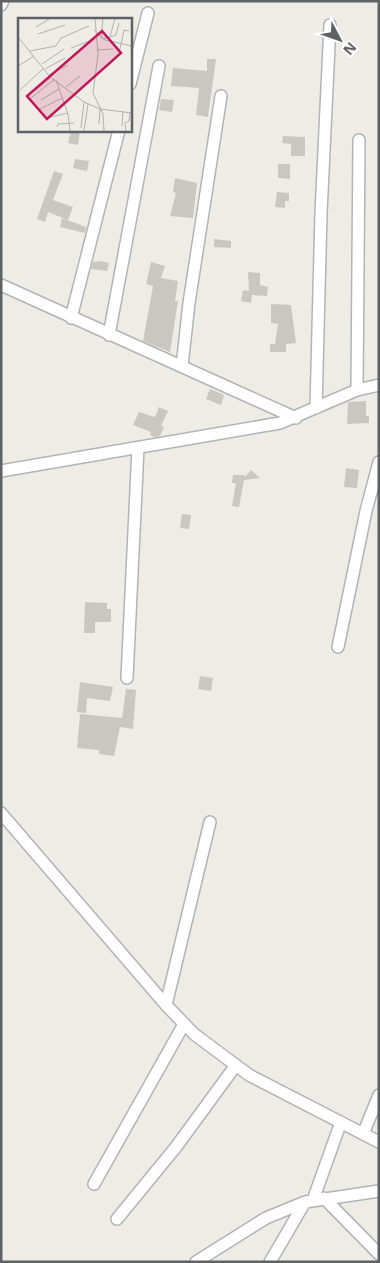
<svg xmlns="http://www.w3.org/2000/svg" width="380" height="1263" font-family="'Open Sans',sans-serif">
<style>
.building{fill:#cac7c3}
.lines{fill:none;stroke-linecap:round;stroke-linejoin:round}
.minor-casing{stroke:#b1b4b7;stroke-width:14}
.minor{stroke:#fff;stroke-width:11}
.inset-road{fill:none;stroke:#b1b1ae;stroke-width:1}
.view{fill:#c2185b;fill-opacity:0.15;stroke:#c2185b;stroke-width:2.5}
.inset-edge{fill:none;stroke:#5e6265;stroke-width:2.5}
</style>
<rect width="100%" height="100%" fill="#efece6"/>
<path class="building" d="M 207,59 L 216,59 L 208,117 L 196,115 L 199,88 L 171,86 L 173,68 L 207,71 Z
M 161,99 L 174,100 L 172,112 L 159,110 Z
M 71,130 L 80,130 L 78,145 L 68,143 Z
M 283,136 L 305,137 L 305,156 L 291,156 L 291,144 L 282,143 Z
M 75,159 L 89,161 L 87,171 L 73,168 Z
M 278,164 L 290,164 L 290,179 L 278,178 Z
M 54,171 L 63,174 L 53,200 L 73,207 L 68,220 L 48,212 L 45,222 L 37,219 Z
M 175,178 L 197,183 L 193,218 L 170,216 L 176,193 L 173,192 Z
M 277,192 L 289,193 L 289,201 L 285,201 L 285,208 L 275,207 Z
M 62,218 L 86,227 L 85,233 L 60,227 Z
M 214,239 L 231,241 L 231,248 L 214,247 Z
M 100,261 L 109,263 L 107,271 L 91,269 L 93,262 Z
M 151,262 L 165,266 L 161,278 L 178,281 L 175,301 L 178,301 L 170,352 L 143,341 L 153,286 L 146,284 Z
M 248,272 L 260,273 L 260,285 L 268,287 L 267,296 L 252,295 L 251,303 L 241,301 L 243,290 L 249,291 Z
M 271,304 L 291,305 L 296,343 L 286,344 L 286,352 L 270,352 L 270,344 L 275,344 L 278,324 L 271,323 Z
M 210,389 L 224,395 L 221,405 L 206,399 Z
M 366,401 L 366,416 L 369,416 L 369,423 L 347,424 L 348,402 Z
M 159,407 L 168,411 L 161,426 L 164,427 L 160,436 L 154,437 L 150,435 L 151,432 L 133,425 L 139,412 L 155,417 Z
M 346,468 L 359,470 L 357,488 L 344,487 Z
M 251,470 L 260,478 L 244,480 L 239,507 L 232,506 L 236,483 L 232,483 L 233,475 L 245,475 L 245,477 Z
M 182,514 L 191,515 L 189,529 L 180,528 Z
M 85,602 L 107,603 L 107,609 L 111,609 L 111,622 L 95,622 L 95,633 L 84,633 Z
M 200,676 L 213,678 L 211,691 L 198,689 Z
M 80,682 L 113,687 L 110,701 L 87,698 L 86,713 L 77,712 Z
M 126,689 L 136,690 L 133,729 L 120,727 L 114,756 L 99,754 L 99,750 L 77,748 L 80,714 L 122,718 Z"/>
<g class="lines">
<g class="minor-casing">
<path id="minor" d="M 1,5 L 3,1
M 130,84 L 148,13
M 1,285 L 296,418
M 71,318 L 119,130
M 109,335 L 159,66
M 182,366 L 189,303 L 221,96
M 357,390 L 359,140
M 316,408 L 321,213 L 330,25
M 1,471 L 280,423 L 357,390 L 379,385
M 338,647 L 366,511 L 379,462
M 127,678 L 138,448
M 1,813 L 166,1005 L 194,1034 L 249,1075 L 379,1142
M 166,1005 L 210,822
M 363,1134 L 379,1095
M 94,1184 L 184,1024
M 324,1198 L 379,1254
M 313,1200 L 341,1122
M 117,1219 L 176,1147 L 236,1065
M 196,1262 L 266,1218 L 305,1202 L 379,1191
M 270,1262 L 305,1202"/>
</g>
<use href="#minor" class="minor"/>
</g>
<g transform="translate(18 18)">
<rect width="114" height="114" fill="#efece6"/>
<path class="inset-road" d="M 77,0 L 80,36 L 75,75 L 85,96 L 86,113M 18,9 L 33,0M 76,12 L 87,22 L 114,28M 20,16 L 47,7M 0,19 L 32,59 L 66,84 L 82,91 L 114,95M 92,19 L 98,17 L 101,5M 83,20 L 85,0M 84,21 L 92,19 L 97,0M 53,30 L 77,21M 102,31 L 106,12 L 111,13M 80,32 L 95,31M 12,33 L 38,28 L 43,20 L 71,8M 24,46 L 46,31M 0,48 L 16,38M 27,51 L 47,40M 31,57 L 50,47M 38,62 L 50,96 L 52,113M 48,69 L 62,58M 2,72 L 26,50M 18,72 L 33,59M 13,80 L 37,61M 23,82 L 41,71M 22,91 L 44,80M 28,100 L 50,95M 81,106 L 82,91M 104,108 L 105,93M 39,109 L 40,106 L 56,105M 63,110 L 66,84M 66,113 L 70,86M 108,113 L 107,105 L 111,103 L 112,94"/>
<path class="view" d="M 84,13 L 103,35 L 29,101 L 9,78 Z"/>
<rect width="114" height="114" class="inset-edge"/>
</g>
<rect width="380" height="1263" fill="none" stroke="#5e6265" stroke-width="5"/>
<g transform="translate(340 40) rotate(131)" stroke="#ffffff" stroke-width="4" paint-order="stroke">
<path d="M0-4L9 19L0 12L-9 19Z" fill="#5e6265"/>
<text y="-8" font-size="14" font-weight="bold" text-anchor="middle" fill="#5e6265">N</text>
</g>
</svg>
